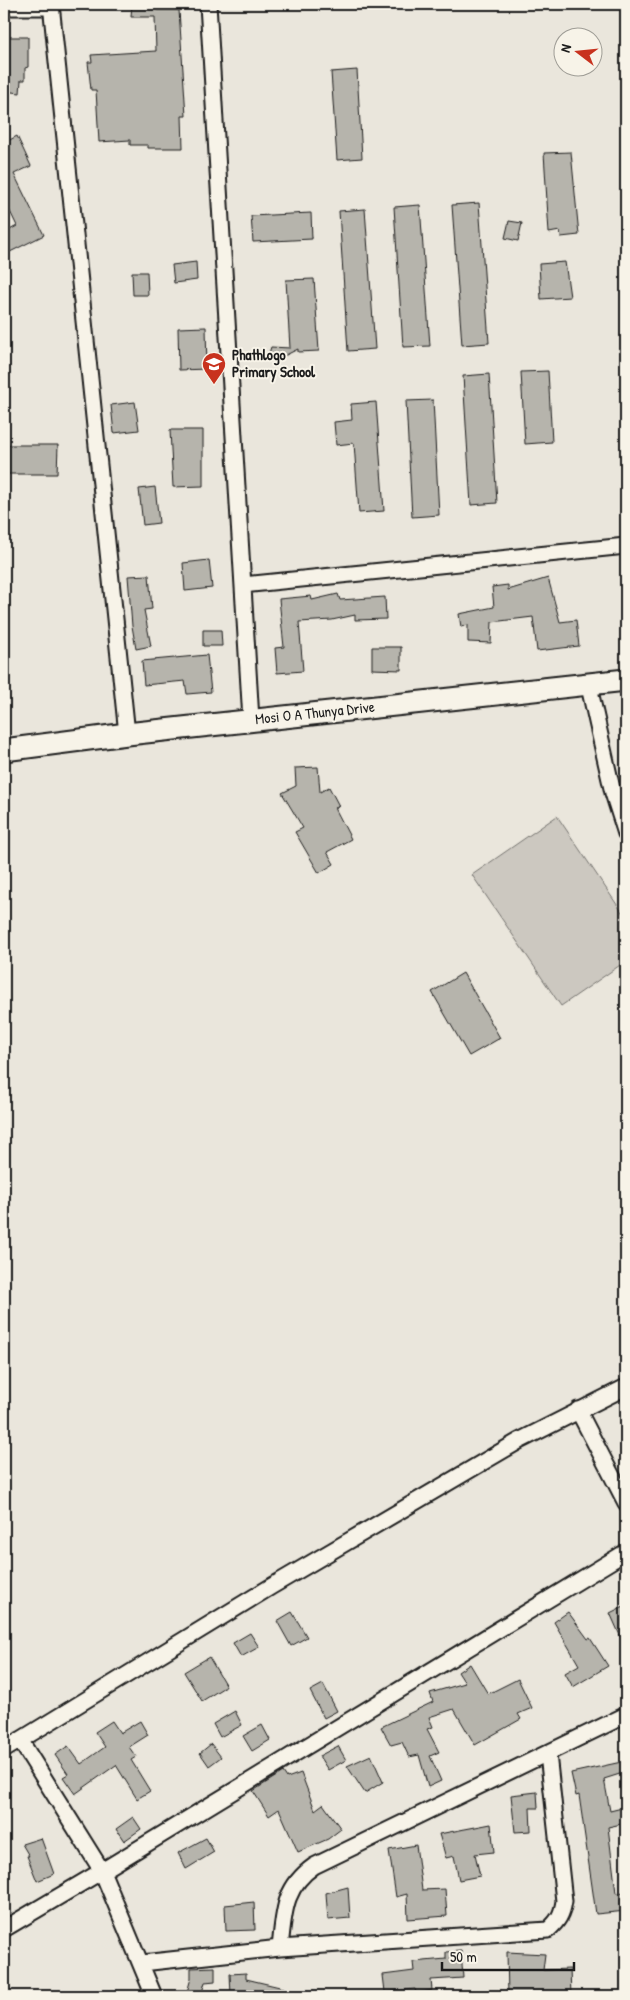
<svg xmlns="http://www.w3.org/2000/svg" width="630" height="2000" font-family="'Patrick Hand',sans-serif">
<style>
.green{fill:#ccc8c0;stroke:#74726e}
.building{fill:#b6b4ac;stroke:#1c1c1c}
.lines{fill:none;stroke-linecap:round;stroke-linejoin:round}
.street-casing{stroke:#1c1c1c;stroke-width:19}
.secondary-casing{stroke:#1c1c1c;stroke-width:25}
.street{stroke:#f7f3e8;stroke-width:15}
.secondary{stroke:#f7f3e8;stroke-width:21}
.labels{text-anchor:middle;stroke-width:4;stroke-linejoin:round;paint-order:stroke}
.poi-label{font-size:15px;font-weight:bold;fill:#1c1c1c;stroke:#f7f3e8;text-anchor:start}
.street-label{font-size:15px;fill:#1c1c1c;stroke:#f7f3e8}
</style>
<rect width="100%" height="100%" fill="#eae6dc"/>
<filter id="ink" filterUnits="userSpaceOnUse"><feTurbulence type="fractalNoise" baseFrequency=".02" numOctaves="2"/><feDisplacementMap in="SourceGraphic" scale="10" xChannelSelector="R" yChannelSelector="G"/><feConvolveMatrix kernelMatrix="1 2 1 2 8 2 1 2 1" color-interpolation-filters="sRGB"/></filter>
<g filter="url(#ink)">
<path class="green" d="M 557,816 L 626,918 L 626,961 L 561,1006 L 472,875 Z"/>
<path class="building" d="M 132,4 L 157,4 L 157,10 L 179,10 L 186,116 L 182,116 L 183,148 L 148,148 L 148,145 L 130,145 L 130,140 L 99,142 L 96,90 L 91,90 L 88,62 L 92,62 L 91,55 L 156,51 L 155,17 L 131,17 Z
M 8,37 L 28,37 L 28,67 L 25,68 L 25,80 L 21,80 L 20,93 L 4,91 L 4,43 L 8,43 Z
M 357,70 L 362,158 L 337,160 L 331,72 Z
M 17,136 L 31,166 L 14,174 L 44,235 L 4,255 L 4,233 L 17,226 L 4,199 L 4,143 Z
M 571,152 L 579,235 L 561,237 L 560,231 L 549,233 L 544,153 Z
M 479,203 L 489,343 L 462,345 L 452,205 Z
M 420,205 L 430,346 L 403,347 L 394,207 Z
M 365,209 L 375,349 L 348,351 L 339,211 Z
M 311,213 L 312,239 L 253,242 L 251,216 Z
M 509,221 L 522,223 L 518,241 L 505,238 Z
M 196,262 L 197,280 L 174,283 L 172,265 Z
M 565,262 L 570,297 L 541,299 L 539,264 Z
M 132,272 L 147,272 L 148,295 L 133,295 Z
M 314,279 L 319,351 L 298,352 L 298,349 L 276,360 L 267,359 L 271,347 L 290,348 L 286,280 Z
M 206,327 L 207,369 L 179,370 L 178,328 Z
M 548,371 L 552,442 L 525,444 L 521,372 Z
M 489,374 L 497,503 L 471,505 L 463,376 Z
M 433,400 L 439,515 L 412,517 L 406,401 Z
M 135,402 L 139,430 L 114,433 L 111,405 Z
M 376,402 L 384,511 L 359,513 L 354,443 L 336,445 L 334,422 L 352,420 L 351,404 Z
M 170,430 L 203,430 L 203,486 L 173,487 Z
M 4,445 L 58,445 L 57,474 L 4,474 Z
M 155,487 L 159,523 L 143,525 L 139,489 Z
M 209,560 L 212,588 L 185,591 L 183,563 Z
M 149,575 L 152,609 L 144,610 L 151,646 L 136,649 L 132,626 L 128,576 Z
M 548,578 L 560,622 L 576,620 L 579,646 L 537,651 L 533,617 L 492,622 L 491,643 L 468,642 L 468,625 L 461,627 L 459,614 L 494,607 L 492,587 L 508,585 L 508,590 Z
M 338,594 L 340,600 L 385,597 L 386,619 L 355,620 L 355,615 L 332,620 L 299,622 L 303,671 L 277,673 L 275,648 L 284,647 L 279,599 L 311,596 L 312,600 Z
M 203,630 L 221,630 L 222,646 L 203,646 Z
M 372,647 L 401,647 L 401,670 L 372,669 Z
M 207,655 L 211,692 L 187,694 L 185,681 L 144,685 L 142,661 Z
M 318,767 L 320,792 L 329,787 L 339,806 L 335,808 L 351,839 L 327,852 L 334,864 L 319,873 L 295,832 L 303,828 L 282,793 L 296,786 L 295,768 Z
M 463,973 L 500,1038 L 469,1056 L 432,992 Z
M 626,1605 L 626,1649 L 610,1613 Z
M 292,1612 L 307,1637 L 291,1646 L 277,1621 Z
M 568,1612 L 588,1639 L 590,1638 L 608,1666 L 573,1687 L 565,1673 L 579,1665 L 554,1622 Z
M 250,1633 L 259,1647 L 241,1657 L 233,1643 Z
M 209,1657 L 226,1686 L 202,1701 L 184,1672 Z
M 470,1664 L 488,1694 L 518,1679 L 532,1708 L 518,1714 L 521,1719 L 475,1745 L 454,1709 L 429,1717 L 433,1727 L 427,1729 L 439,1752 L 430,1756 L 441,1781 L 428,1787 L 419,1755 L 409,1757 L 402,1742 L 391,1745 L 381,1727 L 433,1702 L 430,1693 L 465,1683 L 458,1672 Z
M 323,1684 L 337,1711 L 324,1718 L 310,1691 Z
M 235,1711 L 242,1725 L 220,1737 L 213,1724 Z
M 112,1721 L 120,1733 L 140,1721 L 148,1735 L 129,1747 L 136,1757 L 131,1760 L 150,1791 L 137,1799 L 116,1765 L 75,1794 L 63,1777 L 68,1774 L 55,1755 L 68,1746 L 81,1764 L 105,1747 L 95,1732 Z
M 262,1725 L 270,1740 L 252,1751 L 243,1736 Z
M 211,1744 L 221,1757 L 209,1766 L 200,1753 Z
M 338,1746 L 346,1760 L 328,1770 L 319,1756 Z
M 371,1755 L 383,1782 L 365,1793 L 347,1766 Z
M 626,1761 L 626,1772 L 604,1779 L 610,1811 L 626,1807 L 626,1823 L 608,1827 L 616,1893 L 624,1892 L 626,1911 L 596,1914 L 579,1795 L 576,1796 L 571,1773 Z
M 283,1772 L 287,1778 L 301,1773 L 315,1810 L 323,1804 L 341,1829 L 328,1839 L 298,1852 L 279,1809 L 269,1816 L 253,1791 Z
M 537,1792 L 538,1808 L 530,1808 L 531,1831 L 515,1832 L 511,1795 Z
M 133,1817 L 141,1829 L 124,1841 L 116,1829 Z
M 491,1824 L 494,1852 L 475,1854 L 480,1876 L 459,1880 L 454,1856 L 446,1858 L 439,1834 Z
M 41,1838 L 54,1874 L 37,1881 L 27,1856 L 29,1856 L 22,1844 Z
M 206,1838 L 214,1852 L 186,1869 L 178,1853 Z
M 416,1845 L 422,1890 L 445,1889 L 447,1916 L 408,1919 L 407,1894 L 396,1897 L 389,1850 Z
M 348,1887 L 350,1918 L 328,1920 L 326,1893 Z
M 254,1902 L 255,1930 L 226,1931 L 225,1905 Z
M 461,1951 L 463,1978 L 431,1980 L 432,1990 L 416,1993 L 415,1989 L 385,1992 L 383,1975 L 414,1971 L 413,1962 L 446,1959 L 446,1952 Z
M 507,1952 L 545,1954 L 543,1970 L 570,1969 L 571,1996 L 508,1996 Z
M 215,1967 L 215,1981 L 205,1982 L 201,1996 L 186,1996 L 191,1978 L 191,1968 Z
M 246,1973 L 246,1979 L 284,1988 L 283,1991 L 231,1995 L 230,1974 Z"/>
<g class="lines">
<g class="street-casing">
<path id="street" d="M 51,4 L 127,734
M 208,4 L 251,720
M 4,7 L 51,7
M 243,585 L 626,546
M 588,682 L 613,793 L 626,834
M 578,1410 L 626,1503
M 20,1740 L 102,1871 L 154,1996
M 4,1750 L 272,1586 L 519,1441 L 626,1387
M 4,1929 L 102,1871 L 626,1552
M 280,1948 C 284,1913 283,1888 314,1866 L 626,1715
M 142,1963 L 280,1948 L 548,1930 C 558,1921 562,1915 564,1901 L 548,1754"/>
</g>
<g class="secondary-casing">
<path id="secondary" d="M 4,750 L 127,734 L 626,680"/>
</g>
<use href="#street" class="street"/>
<use href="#secondary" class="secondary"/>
</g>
</g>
<defs>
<g id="school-pin" transform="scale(1.25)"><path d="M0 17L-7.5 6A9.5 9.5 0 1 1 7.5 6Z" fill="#c8321e" stroke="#f7f3e8"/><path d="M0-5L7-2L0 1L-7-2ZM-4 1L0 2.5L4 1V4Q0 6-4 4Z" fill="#fff"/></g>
</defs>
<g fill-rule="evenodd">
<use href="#school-pin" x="214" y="364"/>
</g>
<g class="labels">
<g class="poi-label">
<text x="232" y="360">Phathlogo<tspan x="232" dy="17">Primary School</tspan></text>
</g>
<g class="street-label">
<text transform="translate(315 713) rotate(-6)" y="5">Mosi O A Thunya Drive</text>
</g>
</g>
<rect width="630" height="2000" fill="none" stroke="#f7f3e8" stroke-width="20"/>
<rect x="10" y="10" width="610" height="1980" fill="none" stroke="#1c1c1c" stroke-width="2" filter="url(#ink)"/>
<g transform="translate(578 52) rotate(286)"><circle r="24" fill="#f7f3e8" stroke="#9f9d96"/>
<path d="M0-4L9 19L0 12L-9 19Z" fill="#c8321e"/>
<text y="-8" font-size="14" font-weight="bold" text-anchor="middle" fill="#1c1c1c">N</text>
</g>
<path d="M442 1962v8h132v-8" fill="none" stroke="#1c1c1c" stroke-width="2.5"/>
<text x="450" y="1962" font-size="15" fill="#1c1c1c" stroke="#f7f3e8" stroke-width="4" paint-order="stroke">50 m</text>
</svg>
